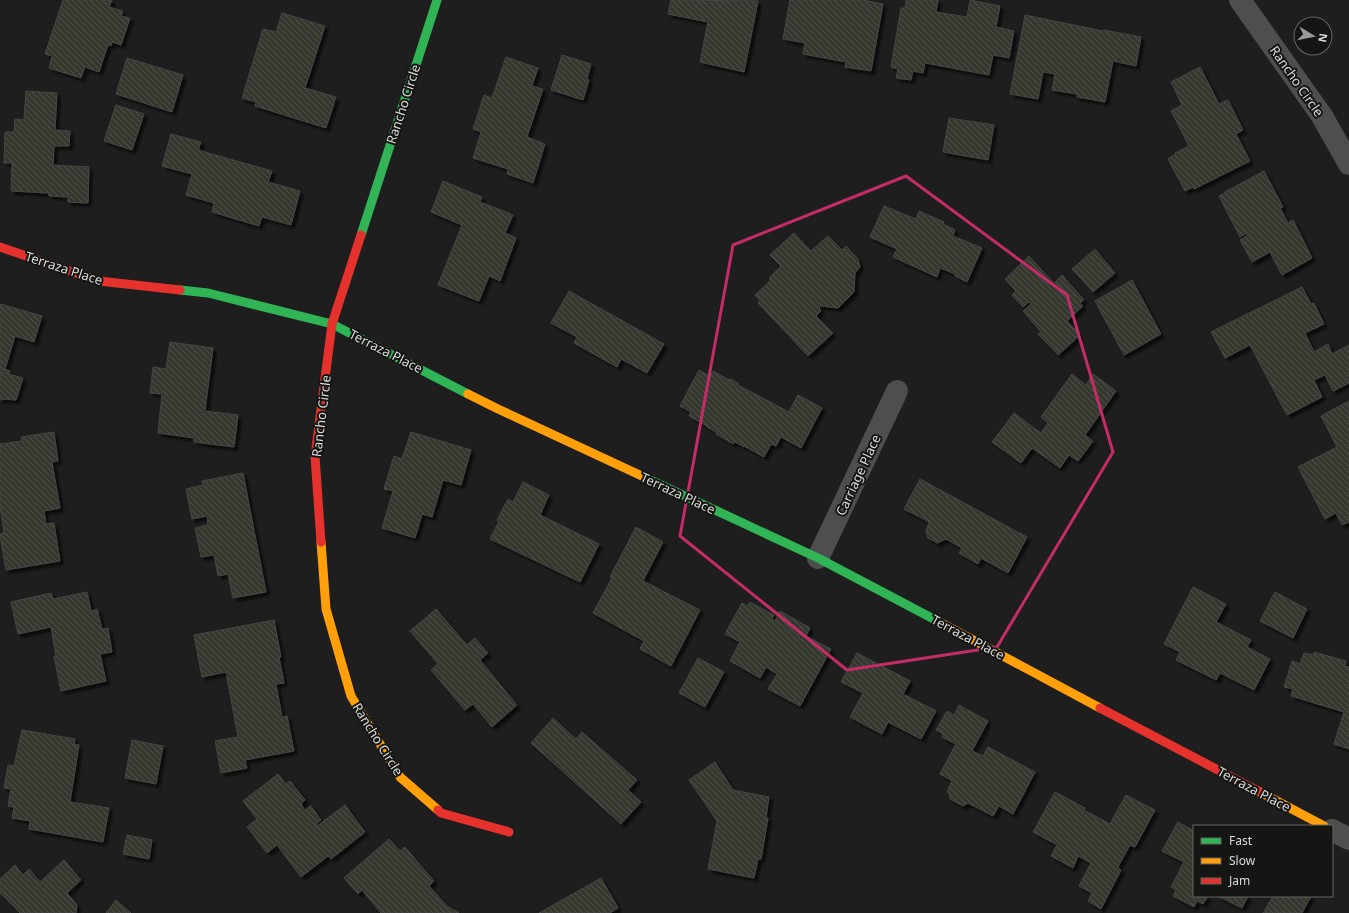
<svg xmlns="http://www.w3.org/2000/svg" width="1349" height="913" font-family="'Noto Sans',sans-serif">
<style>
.building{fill:url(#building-back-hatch);stroke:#464645;filter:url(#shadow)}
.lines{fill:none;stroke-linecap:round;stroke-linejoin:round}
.street{stroke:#4e4e4e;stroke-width:22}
.fast{stroke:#30b455;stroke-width:9}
.slow{stroke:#ff9f0a;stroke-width:9}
.jam{stroke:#e5322d;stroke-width:9}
.marked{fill:none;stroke:#c42c68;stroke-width:3;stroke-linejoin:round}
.labels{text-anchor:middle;stroke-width:4;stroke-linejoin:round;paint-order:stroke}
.street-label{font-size:13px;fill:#dadbd9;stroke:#151614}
</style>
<defs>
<pattern id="building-back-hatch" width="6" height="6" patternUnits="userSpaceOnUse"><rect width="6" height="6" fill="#34372d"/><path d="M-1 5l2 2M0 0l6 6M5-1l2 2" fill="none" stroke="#51534b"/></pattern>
<filter id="shadow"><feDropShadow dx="3.5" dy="3.5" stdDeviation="1" flood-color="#0009"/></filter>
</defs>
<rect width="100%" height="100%" fill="#1e1e1e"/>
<path class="building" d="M 63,0 L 112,0 L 109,7 L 123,11 L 121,16 L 130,18 L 121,45 L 112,42 L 111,46 L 108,45 L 99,72 L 85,67 L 81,78 L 49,68 L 52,56 L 45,54 Z
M 671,0 L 758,1 L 744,72 L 700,62 L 708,22 L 668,14 Z
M 790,0 L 863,0 L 883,4 L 871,71 L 845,67 L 846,62 L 803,54 L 805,43 L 783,39 Z
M 906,0 L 938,0 L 936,12 L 967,17 L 970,0 L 1000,6 L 996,27 L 1014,31 L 1009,58 L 993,55 L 989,75 L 925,63 L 923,73 L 913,71 L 911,80 L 896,78 L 898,69 L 891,67 L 901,8 L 905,8 Z
M 282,13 L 325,26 L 305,88 L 336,97 L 326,128 L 255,106 L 256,102 L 242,98 L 263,29 L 276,32 Z
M 1025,15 L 1103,31 L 1104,30 L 1141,37 L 1136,66 L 1113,61 L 1105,102 L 1077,97 L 1077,94 L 1052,90 L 1055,74 L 1043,72 L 1038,99 L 1010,94 Z
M 562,55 L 591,64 L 587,79 L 589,80 L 583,100 L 551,90 Z
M 506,57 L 538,68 L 532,86 L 543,89 L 527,137 L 545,144 L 533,183 L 507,174 L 508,169 L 473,158 L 481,132 L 473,129 L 484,95 L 492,98 Z
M 127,58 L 183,75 L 172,112 L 116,94 Z
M 1200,67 L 1219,104 L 1228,100 L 1243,130 L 1236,134 L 1250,161 L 1194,189 L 1193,187 L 1185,191 L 1168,159 L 1176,154 L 1175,153 L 1189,146 L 1171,111 L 1182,105 L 1171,82 Z
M 26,91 L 57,93 L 55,130 L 70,131 L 69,146 L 54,146 L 53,165 L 89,167 L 88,203 L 68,202 L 68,197 L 49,196 L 49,193 L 11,191 L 12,163 L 4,163 L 5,132 L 14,132 L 15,119 L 24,120 Z
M 116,105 L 144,114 L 132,150 L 104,141 Z
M 949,118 L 994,125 L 988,160 L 943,152 Z
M 171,134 L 201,142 L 198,150 L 272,171 L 268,182 L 300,191 L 291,225 L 262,217 L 259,226 L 212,212 L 214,203 L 186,195 L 192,174 L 162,166 Z
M 1264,171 L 1283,207 L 1280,208 L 1288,223 L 1293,220 L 1312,258 L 1282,275 L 1270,252 L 1252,262 L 1240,240 L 1248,235 L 1247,233 L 1240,237 L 1219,196 L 1225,193 L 1225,192 Z
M 443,181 L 482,197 L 480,202 L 513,215 L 505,233 L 516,238 L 500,281 L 489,276 L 479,301 L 438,285 L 462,225 L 431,212 Z
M 884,206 L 916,219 L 919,211 L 944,222 L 943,224 L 955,230 L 953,236 L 982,248 L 967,282 L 955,276 L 955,274 L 940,268 L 937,277 L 893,257 L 897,249 L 870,237 Z
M 794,233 L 811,251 L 828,236 L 842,250 L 846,246 L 858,259 L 860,267 L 855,273 L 854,292 L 838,308 L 821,306 L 819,308 L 821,311 L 816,316 L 833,333 L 808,356 L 758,303 L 760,301 L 755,295 L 771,280 L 769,278 L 781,266 L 770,255 Z
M 1095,249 L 1115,273 L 1093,292 L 1072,269 Z
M 1029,256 L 1054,283 L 1062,275 L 1084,300 L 1080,303 L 1083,306 L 1067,321 L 1080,335 L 1058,355 L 1038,334 L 1041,332 L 1023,311 L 1031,304 L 1029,302 L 1023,307 L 1012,295 L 1016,291 L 1005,279 Z
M 1132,280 L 1161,334 L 1124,355 L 1095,301 Z
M 1302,287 L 1311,304 L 1314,303 L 1324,324 L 1305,333 L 1314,352 L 1328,344 L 1332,354 L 1349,345 L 1349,383 L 1333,391 L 1325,375 L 1314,380 L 1322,397 L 1287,415 L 1250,345 L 1225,358 L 1211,332 Z
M 569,291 L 664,344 L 647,373 L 621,359 L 617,367 L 574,343 L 577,337 L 551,323 Z
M 0,304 L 42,316 L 34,342 L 15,336 L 5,369 L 10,371 L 9,374 L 23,378 L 16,400 L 1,399 L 0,401 Z
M 170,342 L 213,348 L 205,411 L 238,415 L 234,447 L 194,442 L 194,438 L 158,433 L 162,394 L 150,393 L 153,367 L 166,369 Z
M 699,370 L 710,376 L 713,371 L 729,380 L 730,379 L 738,383 L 738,385 L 789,412 L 798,395 L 822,408 L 801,448 L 781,437 L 776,446 L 771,444 L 764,457 L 744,446 L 744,447 L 735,442 L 733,444 L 716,434 L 716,432 L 707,427 L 707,426 L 689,416 L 691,412 L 680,406 Z
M 1072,374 L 1086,385 L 1093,374 L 1116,391 L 1085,435 L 1093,441 L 1078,461 L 1069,455 L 1060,468 L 1032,448 L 1021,463 L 992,442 L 1014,413 L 1041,433 L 1048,423 L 1041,417 Z
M 1349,401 L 1349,522 L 1342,525 L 1336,513 L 1325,519 L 1298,467 L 1337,447 L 1321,416 Z
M 54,432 L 58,461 L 52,462 L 60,508 L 44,511 L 46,524 L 54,523 L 60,561 L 6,570 L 0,535 L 0,534 L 4,533 L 0,506 L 0,444 L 22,441 L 21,437 Z
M 411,432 L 471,450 L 461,485 L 443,480 L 432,517 L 422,514 L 415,538 L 382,528 L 393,491 L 384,489 L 394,456 L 402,459 Z
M 243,473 L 266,592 L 233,598 L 228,574 L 218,576 L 214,555 L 201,557 L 195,528 L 208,525 L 207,516 L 192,519 L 186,489 L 203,485 L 202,481 Z
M 920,479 L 1027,537 L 1008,573 L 981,558 L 978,564 L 959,553 L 962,548 L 946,539 L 937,543 L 928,538 L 926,531 L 929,522 L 904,509 Z
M 523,482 L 549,495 L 540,515 L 599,544 L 580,582 L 490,539 L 499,521 L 497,520 L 508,499 L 513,502 Z
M 636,527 L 663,542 L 643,581 L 700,610 L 671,666 L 640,649 L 644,641 L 593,613 L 612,578 L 610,577 Z
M 1193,587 L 1226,604 L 1216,622 L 1251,640 L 1247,647 L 1270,659 L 1254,690 L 1220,673 L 1216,680 L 1176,660 L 1180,652 L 1164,644 Z
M 87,592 L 91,611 L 97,609 L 102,629 L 108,628 L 112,652 L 100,654 L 106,681 L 61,691 L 54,656 L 56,656 L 51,627 L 18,634 L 11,602 L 51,593 L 53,599 Z
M 1275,592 L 1307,609 L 1293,638 L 1260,621 Z
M 750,602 L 774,615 L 772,619 L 775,621 L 780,611 L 810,628 L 806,636 L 831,649 L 800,706 L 768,689 L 777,674 L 766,667 L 760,678 L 730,661 L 740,642 L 725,634 L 742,603 L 747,606 Z
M 436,609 L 467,645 L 475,638 L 488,653 L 480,660 L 517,705 L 492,727 L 473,704 L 465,710 L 431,670 L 438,664 L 410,631 Z
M 274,620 L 281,657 L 279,657 L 284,683 L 276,684 L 282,717 L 287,716 L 294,751 L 245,760 L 247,768 L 221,773 L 215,741 L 238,737 L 226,672 L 202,677 L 194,635 Z
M 1314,652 L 1346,661 L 1345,666 L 1349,667 L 1349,749 L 1334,744 L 1344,712 L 1291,696 L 1293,689 L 1284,687 L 1292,661 L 1300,664 L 1304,653 L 1313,655 Z
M 857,653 L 910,681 L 903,694 L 936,711 L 921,739 L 888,722 L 882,734 L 850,717 L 863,693 L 841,682 Z
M 698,658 L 724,672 L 705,707 L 679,693 Z
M 959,705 L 988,721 L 972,751 L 983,756 L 988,747 L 1035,772 L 1013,814 L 999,806 L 993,816 L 968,803 L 963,806 L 950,799 L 949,793 L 947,792 L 952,781 L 940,774 L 956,744 L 942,737 L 943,734 L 936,730 L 947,711 L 954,715 Z
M 553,718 L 576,739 L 582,732 L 637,780 L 628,790 L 641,802 L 621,824 L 531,743 Z
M 22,730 L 75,739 L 74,744 L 79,745 L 70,802 L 109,808 L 103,842 L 29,829 L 30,821 L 12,818 L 14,807 L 8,806 L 11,789 L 4,788 L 8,765 L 14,766 Z
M 132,740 L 163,746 L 156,784 L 125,778 Z
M 715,762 L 733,790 L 769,797 L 766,818 L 768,818 L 761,859 L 758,859 L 754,878 L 708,869 L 717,821 L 689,780 Z
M 278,774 L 286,784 L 290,781 L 305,800 L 301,804 L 305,810 L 311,806 L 321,820 L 316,824 L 317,826 L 345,805 L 365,832 L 331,859 L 328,856 L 301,877 L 277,845 L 267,853 L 247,827 L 257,819 L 243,801 Z
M 1055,792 L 1085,808 L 1084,810 L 1110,824 L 1126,795 L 1155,810 L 1135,847 L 1130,845 L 1118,867 L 1121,870 L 1101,909 L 1088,901 L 1092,893 L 1079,886 L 1091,863 L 1078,856 L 1073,868 L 1051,856 L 1057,845 L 1033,832 Z
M 1178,822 L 1194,831 L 1194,896 L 1208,896 L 1203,904 L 1197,901 L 1194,907 L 1173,896 L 1176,890 L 1171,887 L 1184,862 L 1162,851 Z
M 127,835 L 152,840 L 149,859 L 123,854 Z
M 389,839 L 400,851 L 405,847 L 434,881 L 429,886 L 447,906 L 459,913 L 381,913 L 362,890 L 358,894 L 344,878 Z
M 64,860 L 81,880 L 67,893 L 77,905 L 76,913 L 20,913 L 0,893 L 0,879 L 15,865 L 23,875 L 29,869 L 40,882 Z
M 601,878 L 618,908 L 610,913 L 539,913 Z
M 1218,896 L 1248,896 L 1242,908 Z
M 1273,896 L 1311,896 L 1302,913 L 1263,913 Z
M 116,900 L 131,913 L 106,913 Z"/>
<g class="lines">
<path class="street" d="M 1240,0 L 1322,116 L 1349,164
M 818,558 L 897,391
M 1332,830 L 1349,839"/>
<path class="fast" d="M 361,235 L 437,0
M 180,290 L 208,293 L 332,324 L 468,394
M 644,477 L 818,558 L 945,625"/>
<path class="slow" d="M 468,394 L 498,409 L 644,477
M 321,542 L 326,609 L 351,696 L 400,777 L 438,810
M 945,625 L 1100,708
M 1258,791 L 1324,826"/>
<path class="jam" d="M 0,247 L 99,281 L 180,290
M 321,542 L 315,456 L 332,324 L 361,235
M 1100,708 L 1258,791
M 438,810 L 441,813 L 509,832"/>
</g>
<path class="marked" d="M 906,176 L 1067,295 L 1113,452 L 997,647 L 847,670 L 680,536 L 733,245 Z"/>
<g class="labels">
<g class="street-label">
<text transform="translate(1297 81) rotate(55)" y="5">Rancho Circle</text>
<text transform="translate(403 104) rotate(-72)" y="5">Rancho Circle</text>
<text transform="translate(64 268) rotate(18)" y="5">Terraza Place</text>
<text transform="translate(386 351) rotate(27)" y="5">Terraza Place</text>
<text transform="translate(321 416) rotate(-83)" y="5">Rancho Circle</text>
<text transform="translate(858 475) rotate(-65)" y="5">Carriage Place</text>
<text transform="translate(678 493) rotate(25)" y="5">Terraza Place</text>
<text transform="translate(968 637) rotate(28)" y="5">Terraza Place</text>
<text transform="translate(378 739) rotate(58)" y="5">Rancho Circle</text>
<text transform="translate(1254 789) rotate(28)" y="5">Terraza Place</text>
</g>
</g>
<rect x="1193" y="825" width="140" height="72" fill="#151614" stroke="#646563"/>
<rect x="1201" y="838" width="20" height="6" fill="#30b455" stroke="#646563"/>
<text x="1229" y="845" font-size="12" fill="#dadbd9">Fast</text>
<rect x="1201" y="858" width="20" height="6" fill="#ff9f0a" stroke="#646563"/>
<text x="1229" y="865" font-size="12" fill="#dadbd9">Slow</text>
<rect x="1201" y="878" width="20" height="6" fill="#e5322d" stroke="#646563"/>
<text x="1229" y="885" font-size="12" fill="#dadbd9">Jam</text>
<g transform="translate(1313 36) rotate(100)"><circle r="19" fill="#151614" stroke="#646563"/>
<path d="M0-3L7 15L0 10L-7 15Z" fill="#989998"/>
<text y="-6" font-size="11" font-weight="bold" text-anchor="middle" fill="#dadbd9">N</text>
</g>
</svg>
